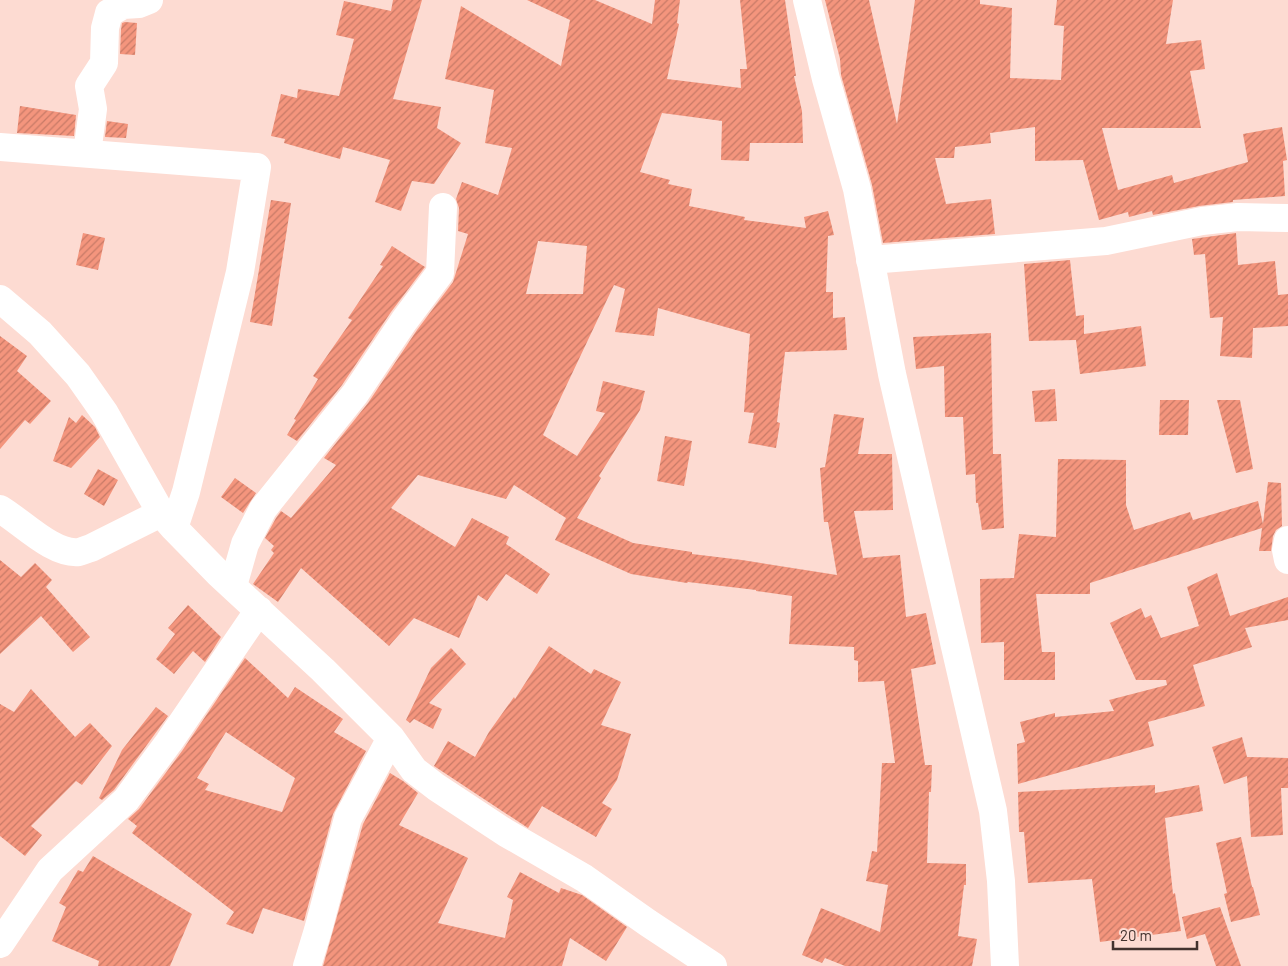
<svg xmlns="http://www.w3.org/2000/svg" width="1288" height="966" font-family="Barlow,sans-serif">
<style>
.building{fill:url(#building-hatch);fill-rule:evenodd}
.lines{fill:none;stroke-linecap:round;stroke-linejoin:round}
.minor{stroke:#fff;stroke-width:28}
.tertiary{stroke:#fff;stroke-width:28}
</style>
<defs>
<pattern id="building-hatch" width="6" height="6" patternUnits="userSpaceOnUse" patternTransform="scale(1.25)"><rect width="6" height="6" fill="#f4957d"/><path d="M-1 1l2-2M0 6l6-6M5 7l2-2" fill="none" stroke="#c77a67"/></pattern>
</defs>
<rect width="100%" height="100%" fill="#fddbd2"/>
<path class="building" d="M 393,0 L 422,0 L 393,99 L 441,107 L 437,128 L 461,143 L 434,184 L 412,181 L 401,211 L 375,202 L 390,160 L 343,147 L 340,159 L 284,143 L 285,139 L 271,136 L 281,94 L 297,98 L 298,89 L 339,96 L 354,39 L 336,35 L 344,1 L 391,11 Z
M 527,0 L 595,0 L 652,24 L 655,0 L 680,0 L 677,23 L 679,24 L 667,79 L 741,88 L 740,69 L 747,69 L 740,0 L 785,0 L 796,76 L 794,76 L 802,111 L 803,143 L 750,143 L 749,161 L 721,160 L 722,121 L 662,113 L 640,172 L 670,180 L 668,184 L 692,189 L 689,206 L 745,217 L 744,220 L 806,228 L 804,217 L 828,211 L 834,235 L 828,236 L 826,292 L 833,292 L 833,318 L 845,317 L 847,350 L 785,352 L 777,422 L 780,423 L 776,448 L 748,443 L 754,413 L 744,412 L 750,334 L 658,308 L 654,336 L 615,332 L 625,289 L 614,285 L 543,435 L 577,456 L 605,413 L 596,411 L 603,381 L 645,391 L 640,410 L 599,476 L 601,478 L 577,518 L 633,543 L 692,552 L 692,554 L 742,560 L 837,575 L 828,522 L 824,522 L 820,468 L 825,467 L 834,414 L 864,418 L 858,454 L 892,454 L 893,510 L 854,511 L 863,558 L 900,555 L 906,617 L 926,613 L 936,664 L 911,669 L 925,765 L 932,765 L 931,792 L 929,792 L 927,863 L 966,864 L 966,885 L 964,885 L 958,936 L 977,939 L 972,966 L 845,966 L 825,958 L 822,963 L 802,955 L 821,908 L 880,932 L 888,885 L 866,881 L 872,851 L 877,852 L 882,763 L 895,763 L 884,681 L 858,682 L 858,661 L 854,660 L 854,647 L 789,644 L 792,596 L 756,591 L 756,590 L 688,582 L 687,583 L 631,574 L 555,540 L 566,518 L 514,485 L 506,499 L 418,475 L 391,508 L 455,547 L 472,518 L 509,537 L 506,544 L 550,574 L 537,594 L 506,574 L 487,601 L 478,595 L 459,638 L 414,618 L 389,646 L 301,568 L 278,602 L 253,584 L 274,553 L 271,550 L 274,546 L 265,538 L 276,518 L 281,511 L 291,518 L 336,465 L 324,458 L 368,403 L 417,330 L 453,282 L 468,234 L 458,231 L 459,208 L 456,199 L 462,182 L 498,195 L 512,148 L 485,143 L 494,90 L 445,79 L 461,6 L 561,66 L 570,20 ZM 538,241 L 587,246 L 583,294 L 526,294 Z
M 825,0 L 869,0 L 897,124 L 915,0 L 980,0 L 980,4 L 1012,8 L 1010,78 L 1061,80 L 1064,26 L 1054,25 L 1057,0 L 1173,0 L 1166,44 L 1201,40 L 1205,69 L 1190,71 L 1201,128 L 1102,128 L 1118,190 L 1172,175 L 1174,183 L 1248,162 L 1243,134 L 1282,127 L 1287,160 L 1283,161 L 1285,196 L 1233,200 L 1233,202 L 1199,206 L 1153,215 L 1152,211 L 1129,217 L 1128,212 L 1099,220 L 1083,160 L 1035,161 L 1035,127 L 990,133 L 991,143 L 955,147 L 954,158 L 935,158 L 946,204 L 991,199 L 995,234 L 883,243 L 872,185 L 841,75 L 840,59 Z
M 125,22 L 137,23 L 135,55 L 120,54 L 121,30 L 122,23 Z
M 20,106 L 76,115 L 74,136 L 17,133 Z
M 107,121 L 128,124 L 126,138 L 105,137 Z
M 271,200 L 291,203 L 272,326 L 250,322 Z
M 83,233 L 105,238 L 98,270 L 76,265 Z
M 1236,233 L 1238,265 L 1275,261 L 1278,295 L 1288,294 L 1288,326 L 1253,328 L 1252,358 L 1220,356 L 1223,317 L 1210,318 L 1205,254 L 1194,255 L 1192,239 Z
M 392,246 L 425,267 L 391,312 L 342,385 L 297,441 L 287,435 L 296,420 L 294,419 L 318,379 L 313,376 L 352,320 L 348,318 L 383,266 L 380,265 Z
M 1070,260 L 1076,316 L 1084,315 L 1084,334 L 1141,326 L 1146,366 L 1080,374 L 1076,340 L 1029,341 L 1024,264 Z
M 991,333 L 993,454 L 1001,454 L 1004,528 L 982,530 L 978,503 L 976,503 L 975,474 L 966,475 L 963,417 L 945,417 L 944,366 L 916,369 L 913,337 Z
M 0,336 L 27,356 L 17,371 L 51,401 L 30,424 L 25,420 L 0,449 Z
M 1055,389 L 1057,421 L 1035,422 L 1032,391 Z
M 1160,400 L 1189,400 L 1188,435 L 1159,435 Z
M 1217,400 L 1240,400 L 1253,469 L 1236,473 Z
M 82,415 L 95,427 L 100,437 L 71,468 L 53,461 L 69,417 L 76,423 Z
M 665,436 L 692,441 L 684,486 L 657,481 Z
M 1058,459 L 1126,460 L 1126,505 L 1134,530 L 1190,512 L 1193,520 L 1258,501 L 1263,524 L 1268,482 L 1281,483 L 1282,526 L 1276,530 L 1273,536 L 1271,551 L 1259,551 L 1262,528 L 1090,583 L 1090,594 L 1036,594 L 1042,652 L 1055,652 L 1055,680 L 1004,680 L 1004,642 L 981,643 L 980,579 L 1014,578 L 1019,534 L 1056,537 Z
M 98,469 L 118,480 L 104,506 L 84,494 Z
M 235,478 L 256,493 L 243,513 L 221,497 Z
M 0,560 L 21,577 L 35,563 L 52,580 L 46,587 L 90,637 L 73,652 L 41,616 L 0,654 Z
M 1217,573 L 1230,616 L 1288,597 L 1288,620 L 1245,628 L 1252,647 L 1193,665 L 1205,706 L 1148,722 L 1154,746 L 1018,784 L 1017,744 L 1025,742 L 1020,722 L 1055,713 L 1055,717 L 1114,711 L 1109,700 L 1167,685 L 1166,680 L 1136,680 L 1110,623 L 1141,608 L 1145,618 L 1151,615 L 1161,638 L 1199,626 L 1187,587 Z
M 188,605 L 221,637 L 205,662 L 193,651 L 174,674 L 156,659 L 175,634 L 168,628 Z
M 549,646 L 591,674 L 594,669 L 621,682 L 601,725 L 631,734 L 617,780 L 602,803 L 612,809 L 596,837 L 542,806 L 528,828 L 434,766 L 448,741 L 475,757 L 489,732 L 514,697 L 515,699 Z
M 451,648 L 466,664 L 429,703 L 442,709 L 433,729 L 414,719 L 410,723 L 406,720 L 431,668 Z
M 245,658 L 288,698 L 295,687 L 343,719 L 334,732 L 366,751 L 333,814 L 304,921 L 263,908 L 253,934 L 226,924 L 234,912 L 132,833 L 137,826 L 128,819 L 139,809 L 182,751 ZM 226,732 L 295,778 L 282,812 L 205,790 L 209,784 L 197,778 Z
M 31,689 L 75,737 L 90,723 L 112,746 L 82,785 L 76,781 L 31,826 L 42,835 L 25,856 L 0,836 L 0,704 L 14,712 Z
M 156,707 L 168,716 L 114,790 L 102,800 L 99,798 L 122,750 Z
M 1242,737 L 1247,757 L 1288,758 L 1288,788 L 1281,788 L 1283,835 L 1251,837 L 1247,776 L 1224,784 L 1212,747 Z
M 390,773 L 403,781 L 418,793 L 399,825 L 468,858 L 438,923 L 505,938 L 513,900 L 507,897 L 520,872 L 559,893 L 561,888 L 582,895 L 627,927 L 606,961 L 570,938 L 562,966 L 323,966 L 363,824 Z
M 1155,785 L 1155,793 L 1199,785 L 1203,811 L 1165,818 L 1173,894 L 1175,893 L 1181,931 L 1100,942 L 1092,879 L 1028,883 L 1024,832 L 1019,832 L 1018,792 Z
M 1241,837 L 1252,887 L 1253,887 L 1260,915 L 1231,922 L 1224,894 L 1227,893 L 1216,843 Z
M 93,856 L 192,914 L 170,966 L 98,966 L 99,961 L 52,941 L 66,907 L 59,903 L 78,870 L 83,872 Z
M 1220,907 L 1241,966 L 1216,966 L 1205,934 L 1187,939 L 1182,917 Z"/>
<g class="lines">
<path class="minor" d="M 0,147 L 257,167 L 240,272 L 186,492 L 174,528
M 87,153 L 93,109 L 89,86 L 104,63 L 105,28 L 109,13 L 123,5 L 139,4 L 149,0
M 870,260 L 1106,241 L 1202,221 L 1238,217 L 1288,218
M 0,299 L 40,333 L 78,375 L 104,412 L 161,513 L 174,528 L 219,574 L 323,670 L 391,738 L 414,770 L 436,787 L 506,833 L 584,878 L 648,923 L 713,966
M 0,509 C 22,522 53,555 79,552 C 83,551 87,549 91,548 L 161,513
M 1288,540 L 1286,550 L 1288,560
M 233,586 L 245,544 L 263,509 L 355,394 L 404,321 L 440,273 L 443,207
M 0,944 L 50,870 L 126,800 L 169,742 L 259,610
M 307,966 L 318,930 L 348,818 L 391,738"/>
<path class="tertiary" d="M 807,0 L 826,79 L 857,189 L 892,374 L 993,811 L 1001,881 L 1005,966"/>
</g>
<path d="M1113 941v8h84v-8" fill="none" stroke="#42322e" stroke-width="2.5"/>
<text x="1120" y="941" font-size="15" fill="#42322e" stroke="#fddbd2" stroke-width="4" paint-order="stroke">20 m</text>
</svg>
